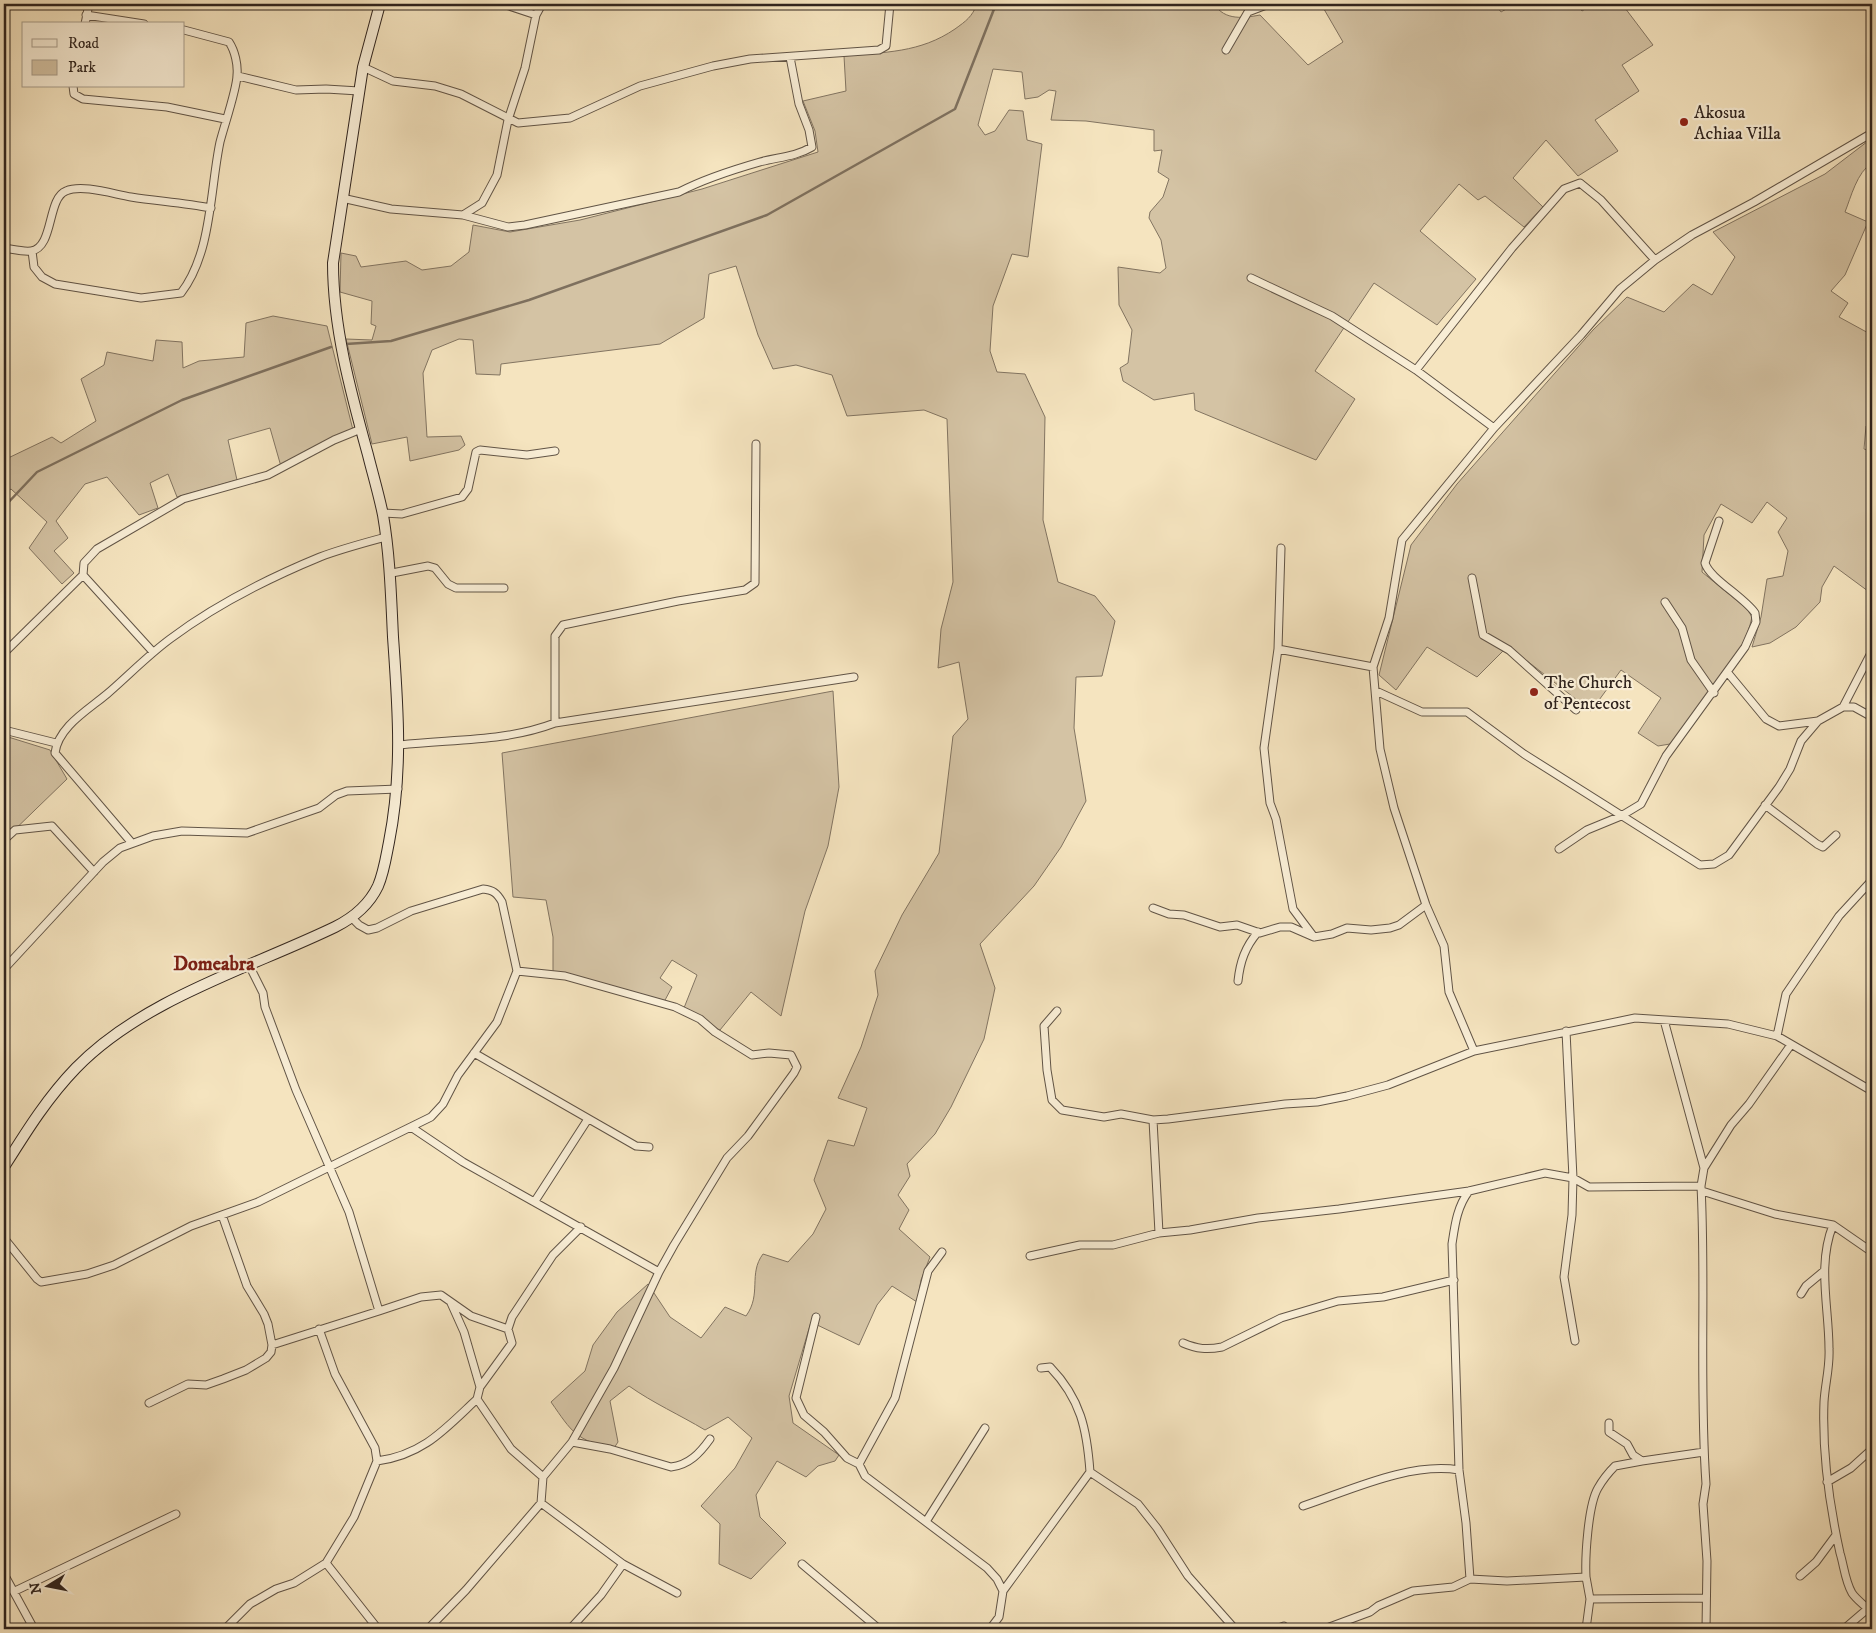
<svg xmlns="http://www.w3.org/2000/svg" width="1876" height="1633" font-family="'IM FELL DW Pica',serif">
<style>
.green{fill:#d4c3a4;stroke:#827461}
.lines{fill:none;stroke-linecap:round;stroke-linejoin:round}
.stream{stroke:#7e705e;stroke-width:2.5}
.street-casing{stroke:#615446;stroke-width:9}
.secondary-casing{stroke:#30241e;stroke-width:12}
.street{stroke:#f8edd5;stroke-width:7}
.secondary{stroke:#f8edd5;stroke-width:10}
.poi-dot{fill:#8f2418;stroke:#f8edd5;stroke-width:2}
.labels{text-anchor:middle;stroke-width:4.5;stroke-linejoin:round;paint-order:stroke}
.poi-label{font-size:18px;fill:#30241e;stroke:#f8edd5;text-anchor:start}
.quarter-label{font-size:20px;font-weight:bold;fill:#7a1f14;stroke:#f8edd5}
</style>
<rect width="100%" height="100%" fill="#f5e4bf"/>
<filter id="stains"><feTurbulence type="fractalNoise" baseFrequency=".004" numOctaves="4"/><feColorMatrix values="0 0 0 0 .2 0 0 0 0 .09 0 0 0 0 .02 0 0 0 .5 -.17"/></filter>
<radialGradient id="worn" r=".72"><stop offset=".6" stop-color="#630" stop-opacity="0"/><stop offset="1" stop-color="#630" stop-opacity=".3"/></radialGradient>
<path class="green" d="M 977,4 L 1214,4 C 1225,21 1244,18 1260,15 L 1308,65 L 1343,42 L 1321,4 L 1495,4 L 1501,12 L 1515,4 L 1576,4 L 1582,11 L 1593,4 L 1622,4 L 1653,45 L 1622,65 L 1639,91 L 1595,120 L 1618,151 L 1578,176 L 1546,140 L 1513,178 L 1543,207 L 1524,227 L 1485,196 L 1478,200 L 1459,184 L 1420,231 L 1476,279 L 1437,325 L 1374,283 L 1315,371 L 1355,399 L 1316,460 L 1195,410 L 1194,393 L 1154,400 L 1123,381 L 1120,368 L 1128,363 L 1132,330 L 1119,305 L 1118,267 L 1160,273 L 1166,268 L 1161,240 L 1149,218 L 1150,212 L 1163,197 L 1169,179 L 1158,172 L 1162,150 L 1154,151 L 1154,130 L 1086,121 L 1051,120 L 1056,91 L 1049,90 L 1038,97 L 1025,99 L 1022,72 L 993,69 L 978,125 L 985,135 L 995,131 L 1009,110 L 1023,111 L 1027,140 L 1042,144 L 1028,257 L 1012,254 L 993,306 L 990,351 L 997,372 L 1025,374 L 1045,417 L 1043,520 L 1058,582 L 1095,596 L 1115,621 L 1102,676 L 1076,677 L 1074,728 L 1086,801 L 1061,847 L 1034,886 L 980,944 L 995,988 L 984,1039 L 951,1107 L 935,1134 L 907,1164 L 910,1176 L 898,1195 L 909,1210 L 899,1229 L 930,1257 L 921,1280 L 917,1302 L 892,1286 L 877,1305 L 859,1345 L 811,1322 L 789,1396 L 793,1423 L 839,1455 L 835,1461 L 818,1466 L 806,1477 L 777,1461 L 756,1495 L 760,1517 L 786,1543 L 751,1579 L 719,1564 L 720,1524 L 701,1506 L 735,1468 L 752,1438 L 728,1417 L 705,1430 C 680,1415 653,1403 629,1386 L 610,1401 L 618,1442 L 614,1448 C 576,1441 572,1432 551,1402 L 585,1371 L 593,1345 L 617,1312 L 648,1284 L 670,1317 L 701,1338 L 725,1307 L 746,1316 C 762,1294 748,1274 763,1254 L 788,1262 L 813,1234 L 826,1209 L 814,1180 L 828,1140 L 854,1146 L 867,1108 L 838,1098 L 861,1047 L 878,995 L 875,971 L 902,915 L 939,853 L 953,736 L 968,719 L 959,662 L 938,668 L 941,629 L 953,582 L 947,419 L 924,410 L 847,416 L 832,375 L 796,365 L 773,369 L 758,335 L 736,266 L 709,274 L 704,318 L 660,344 L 501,364 L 500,375 L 476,374 L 473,340 L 459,339 L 432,350 L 423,373 L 427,437 L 461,436 L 465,445 L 459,450 L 410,461 L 407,437 L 372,444 L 346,339 L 372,340 L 376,326 L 371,324 L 372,301 L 340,292 L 341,253 L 356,256 L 361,267 L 406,261 L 422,270 L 451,266 L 469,252 L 473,225 L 510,232 L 580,220 L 702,189 L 818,152 L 815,131 L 803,101 L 846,91 L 844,56 C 885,52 920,53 955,29 C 966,21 972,17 977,4 Z
M 1872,138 L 1872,163 C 1857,172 1851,197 1845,212 L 1868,222 L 1845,275 L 1831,291 L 1848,303 L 1839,317 L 1872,335 L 1872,420 L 1866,426 L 1864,449 L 1872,451 L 1872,594 L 1834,566 L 1822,587 L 1820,602 L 1796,627 L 1770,643 L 1752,647 L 1761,617 L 1767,579 L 1783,576 L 1788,551 L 1778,532 L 1787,518 L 1767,502 L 1752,523 L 1721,504 L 1704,535 L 1702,572 L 1747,609 L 1752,617 C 1744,659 1696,710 1670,744 L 1658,746 L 1638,733 L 1661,698 L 1621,670 L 1591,711 L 1508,646 L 1477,677 L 1427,647 L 1396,690 L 1379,675 L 1411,545 L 1457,484 L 1593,330 L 1627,297 L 1664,312 L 1693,284 L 1712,295 L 1735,257 L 1713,232 L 1825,174 Z
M 273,316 L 327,326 L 354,434 L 282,470 L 270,428 L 228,440 L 237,480 L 177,497 L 168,474 L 150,483 L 158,508 L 139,515 L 107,477 L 85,484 L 56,521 L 68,538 L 54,551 L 74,573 L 62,584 L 29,548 L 47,522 L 11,489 L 4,494 L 4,460 L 52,437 L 61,443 L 96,421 L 81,379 L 104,365 L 107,352 L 153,361 L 156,340 L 182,342 L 183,368 L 199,361 L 244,357 L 246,323 Z
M 833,691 L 839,787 L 828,846 L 805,911 L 781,1016 L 751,992 L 720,1030 L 682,1013 L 697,975 L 672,960 L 660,978 L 672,987 L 664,1002 L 553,972 L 553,937 L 546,900 L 513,897 L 502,753 Z
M 5,736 L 50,750 L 67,779 L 4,840 Z"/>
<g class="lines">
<path class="stream" d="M 346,344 L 391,341 L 529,300 L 767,215 L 955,109 L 996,4
M 4,507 L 37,472 L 182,400 L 331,347"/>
<g class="street-casing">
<path id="street" d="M 503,4 L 536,15
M 86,15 L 144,24
M 85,24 L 89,4
M 1226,50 L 1248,12 L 1269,4
M 363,67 L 393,81 L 435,86 L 461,94 L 518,123 L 570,118 L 640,86 L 713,66 L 750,59 L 879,50 L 886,46 L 890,4
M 238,76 L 296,90 L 326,89 L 359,91
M 73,86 L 74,94 L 83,99 L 167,107 L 225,119
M 342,198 L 391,209 L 463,215 L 508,227 L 525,225 L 679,192 C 704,179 732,170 760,162 C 778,157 795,157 812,147 L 809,130 L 799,104 L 790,57
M 463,215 L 482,203 L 497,175 L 508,120 L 525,68 L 536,15 L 542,4
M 4,248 C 12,249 22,252 31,251 C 54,248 47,198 66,191 C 82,184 113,194 131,197 C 157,201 184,203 211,208
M 32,251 L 34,267 L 42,277 L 55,284 L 141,298 L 181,293 C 212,253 210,189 220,142 C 224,126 237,89 237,75 C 238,65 235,51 229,42 L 184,30
M 1251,278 L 1332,316 L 1416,370 L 1494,428
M 1416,370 L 1512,248 L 1564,189 L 1580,183 L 1601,200 L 1655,260
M 383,513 L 402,514 L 462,497 L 468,489 L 476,452 L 480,450 L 527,455 L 555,451
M 1281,548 L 1278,649 L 1264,748 L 1270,803 L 1276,819 L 1293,909 L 1314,937 L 1332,934 L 1347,928 L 1371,930 L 1390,928 L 1399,925 L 1426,905
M 392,573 L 428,566 L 435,568 L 448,584 L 456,588 L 504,588
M 1472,578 L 1483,635 L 1509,650 L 1576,710
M 1665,602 L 1682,628 L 1691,660 L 1714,693
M 1278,649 L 1373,667
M 153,652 L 83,575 L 84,563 L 97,549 L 183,499 L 268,475 L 334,440 L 361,429
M 4,653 L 83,575
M 1728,673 L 1766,719 L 1779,726 L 1818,721 L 1843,707 L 1854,707 L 1872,717
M 1376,691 L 1422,712 L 1467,712 L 1524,754 L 1700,865 L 1714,864 L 1729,855 L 1779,787 L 1790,769 L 1801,741 L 1818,721
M 1843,707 L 1872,651
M 555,723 L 555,636 L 563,625 L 678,601 L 745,590 L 755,583 L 756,444
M 4,730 L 56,743
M 400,745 C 453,739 505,742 555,723 L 854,677
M 1765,805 L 1817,844 L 1823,847 L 1836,835
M 4,840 L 15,830 L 52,826 L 94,872
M 131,842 L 55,753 C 58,727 88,710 107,694 C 128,676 147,656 170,639 C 214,606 269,578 320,557 C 341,549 364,543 386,537
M 1559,849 L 1587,830 L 1621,816 L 1641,804 L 1666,756 L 1745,647 L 1756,622 L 1755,613 C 1744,597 1709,578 1705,563 L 1719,521
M 1153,908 L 1169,914 L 1184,915 L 1220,927 L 1237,925 L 1260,933 L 1280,927 L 1291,927 L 1314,937
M 249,965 L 263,993 L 265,1007 L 296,1090 L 349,1212 L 379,1311 L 272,1345
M 4,969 L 103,862 L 120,848 L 153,836 L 182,831 L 247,833 L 319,808 L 336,795 L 347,791 L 398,789
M 517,971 L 565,976 L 675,1007 L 700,1019 L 715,1032 L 752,1055 L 769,1053 L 791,1055 L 797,1067 L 794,1073 L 748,1136 L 727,1158 L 674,1245 L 659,1272 L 614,1368 L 572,1442 L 543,1477 L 541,1503
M 1238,981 C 1240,962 1245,947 1258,932
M 1057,1011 L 1044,1026 L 1047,1070 L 1052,1100 L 1062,1110 L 1104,1117 L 1121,1114 L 1153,1120 L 1168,1119 L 1285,1104 L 1317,1102 L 1347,1096 L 1388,1085 L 1474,1051 L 1635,1018 L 1728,1024 L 1777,1036 L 1872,1091
M 1664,1020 L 1704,1168 L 1701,1186 C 1706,1286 1699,1385 1706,1484 L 1703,1504 L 1707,1561 L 1706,1629
M 1566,1031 L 1573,1178 L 1572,1215 L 1564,1277 L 1575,1341
M 1777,1036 L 1786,994 L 1839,916 L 1872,880
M 1474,1051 L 1449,992 L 1444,946 L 1426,905 L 1394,808 L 1380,749 L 1373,667 L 1389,618 L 1402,540 L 1494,428 L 1581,335 L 1620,289 L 1655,260 L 1692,235 L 1754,202 L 1872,133
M 474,1053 L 636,1146 L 649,1147
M 1153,1120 L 1159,1233
M 411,1127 L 463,1162 L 659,1272
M 1704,1168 L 1731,1125 L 1749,1104 L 1790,1046
M 1702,1191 L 1775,1214 L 1833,1225 L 1872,1252
M 535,1201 L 588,1119
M 1833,1225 C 1817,1265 1829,1307 1829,1349 C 1830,1367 1825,1384 1824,1402 C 1822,1453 1829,1503 1840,1553 C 1844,1566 1845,1581 1852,1593 C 1856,1599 1863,1604 1868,1609
M 4,1238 L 37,1279 L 41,1282 L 87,1274 L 114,1265 L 191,1226 L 258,1202 L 431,1117 L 443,1104 L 458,1075 L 497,1022 L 517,971 L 502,902 C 497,893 493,890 483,889 L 411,911 L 377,928 L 368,930 L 359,925 L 352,918
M 942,1252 L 928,1271 L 895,1398 L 859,1464 L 865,1476 L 987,1568 L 997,1579 L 1003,1591
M 1030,1256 L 1080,1245 L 1113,1245 L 1159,1233 L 1190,1230 L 1258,1218 L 1339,1209 L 1469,1191 L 1545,1173 L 1573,1178 L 1589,1187 L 1701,1186
M 1801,1294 L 1806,1286 L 1824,1271
M 451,1303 L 464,1332 L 480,1387
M 379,1311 L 421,1297 L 441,1295 L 471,1316 L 508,1329 L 512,1343 L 480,1387 L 477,1399 L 511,1449 L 543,1477
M 816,1317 L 796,1398 L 804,1415 L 824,1432 L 847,1458 L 859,1464
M 508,1329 L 512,1317 L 553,1255 L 581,1227
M 1183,1343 C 1197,1349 1207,1350 1222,1347 L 1281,1318 L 1338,1301 L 1383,1297 L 1454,1280
M 149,1403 L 188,1384 L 206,1385 L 223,1379 L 246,1370 L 266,1358 L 271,1352 L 272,1345 L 268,1324 L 264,1314 L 247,1286 L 222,1215
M 1609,1423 L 1609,1432 L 1627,1444 L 1633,1455 L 1642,1461 L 1704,1452
M 572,1442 L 610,1449 L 671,1467 C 689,1465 700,1453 710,1439
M 377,1461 C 423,1455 445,1429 477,1399
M 1090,1472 L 1138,1504 L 1157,1528 L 1188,1576 L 1235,1629
M 1827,1482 L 1851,1468 L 1872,1449
M 1303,1506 C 1351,1490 1409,1462 1459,1470
M 927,1520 L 985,1428
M 326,1563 L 378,1629
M 802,1564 L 879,1629
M 4,1574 L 34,1629
M 1800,1576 L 1816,1562 L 1836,1535
M 1586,1577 C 1585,1557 1588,1505 1598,1488 C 1602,1481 1609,1472 1615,1466 L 1642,1461
M 1470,1579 L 1507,1581 L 1586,1577 L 1590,1599 L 1586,1629
M 15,1591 L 176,1514
M 1590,1599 L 1706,1598
M 225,1629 L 250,1604 L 276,1589 L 294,1583 L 326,1563 L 354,1517 L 377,1461 L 375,1448 L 335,1374 L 319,1329
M 428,1629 L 466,1590 L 541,1503 L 623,1564 L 677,1593
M 570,1629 L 601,1595 L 623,1564
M 990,1629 L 999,1617 L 1003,1591 L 1090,1472 C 1087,1430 1081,1399 1050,1367 L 1041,1368
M 1276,1629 L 1284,1626 L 1288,1629
M 1324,1629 L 1370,1612 L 1378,1606 L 1413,1591 L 1453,1587 L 1470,1579 L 1466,1523 L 1459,1470 L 1452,1244 C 1455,1224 1457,1207 1469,1191
M 1844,1629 L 1872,1605"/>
</g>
<g class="secondary-casing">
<path id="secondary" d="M 4,1167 C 26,1132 47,1098 76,1068 C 143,999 250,968 335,927 C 353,918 369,905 378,886 C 384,872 386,857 389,842 C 403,771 398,708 393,637 C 391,596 390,556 383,515 C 379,495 373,475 368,455 C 351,393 333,328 333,263 L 363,67 L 380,4"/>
</g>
<use href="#street" class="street"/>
<use href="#secondary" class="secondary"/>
</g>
<g class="poi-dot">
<circle cx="1684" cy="122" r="5"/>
<circle cx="1534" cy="692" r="5"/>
</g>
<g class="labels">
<g class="poi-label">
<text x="1694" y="118">Akosua<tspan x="1694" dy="21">Achiaa Villa</tspan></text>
<text x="1544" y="688">The Church<tspan x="1544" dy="21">of Pentecost</tspan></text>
</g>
<g class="quarter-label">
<text x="214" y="970">Domeabra</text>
</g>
</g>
<rect width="1876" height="1633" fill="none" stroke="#f5e4bf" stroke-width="20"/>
<rect x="5" y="5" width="1866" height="1623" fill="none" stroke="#30241e" stroke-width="2.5"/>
<rect x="10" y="10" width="1856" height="1613" fill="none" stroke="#30241e"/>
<rect x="22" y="22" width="162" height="65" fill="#f8edd5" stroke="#a89d8c"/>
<rect x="32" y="39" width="25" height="8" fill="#f8edd5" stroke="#a89d8c"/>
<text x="68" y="48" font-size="15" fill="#30241e">Road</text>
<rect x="32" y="60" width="25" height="15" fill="#d4c3a4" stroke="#a89d8c"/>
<text x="68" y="72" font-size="15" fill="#30241e">Park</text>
<g transform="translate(48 1586) rotate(260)" stroke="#f8edd5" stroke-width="4" paint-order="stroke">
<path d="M0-4L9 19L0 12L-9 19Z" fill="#30241e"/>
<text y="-8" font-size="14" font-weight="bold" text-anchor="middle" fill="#30241e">N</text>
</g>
<rect width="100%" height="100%" filter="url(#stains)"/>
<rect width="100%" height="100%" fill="url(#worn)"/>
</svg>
